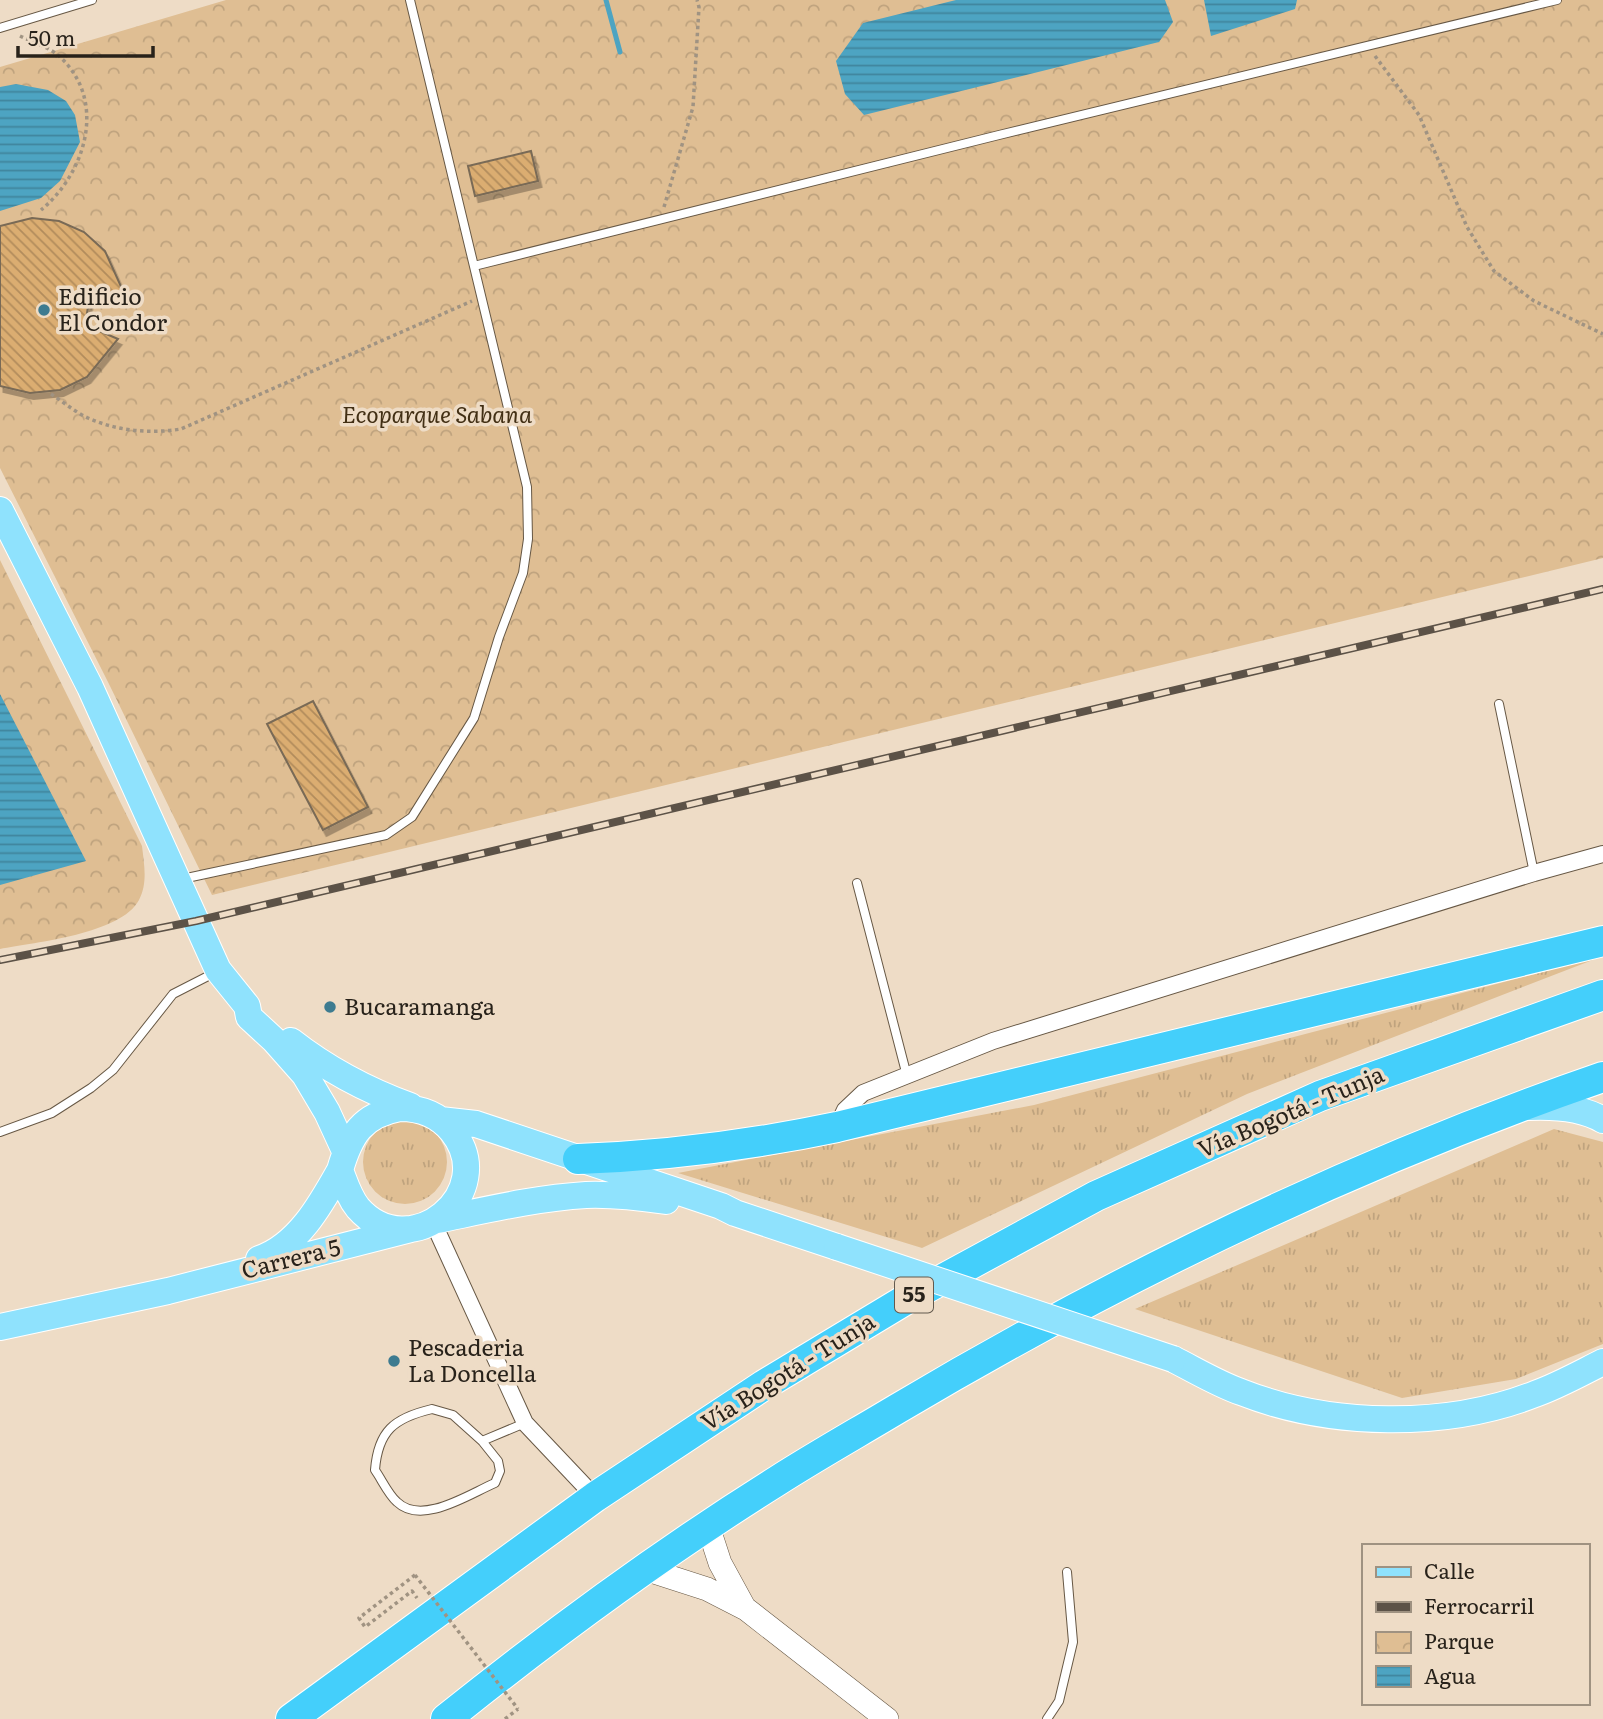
<svg xmlns="http://www.w3.org/2000/svg" width="1603" height="1719" font-family="Literata,serif">
<style>
.grass{fill:url(#grass-tufts)}
.park{fill:url(#park-crowns)}
.water{fill:url(#water-rules)}
.lines{fill:none;stroke-linecap:round;stroke-linejoin:round}
.stream{stroke:#4da4c2;stroke-width:5}
.building{fill:url(#building-back-hatch);stroke:#796a56;stroke-width:2;filter:url(#shadow)}
.lane-casing{stroke:#675845;stroke-width:10}
.street-casing{stroke:#675845;stroke-width:18}
.secondary-casing{stroke:#675845;stroke-width:24}
.primary-casing{stroke:#fff;stroke-width:28}
.highway-casing{stroke:#fff;stroke-width:32}
.path{stroke:#a09382;stroke-width:3.5;stroke-dasharray:3.5 3.5;stroke-linecap:butt}
.lane{stroke:#fff;stroke-width:8}
.street{stroke:#fff;stroke-width:16}
.secondary{stroke:#fff;stroke-width:23}
.primary{stroke:#8fe2fd;stroke-width:26}
.highway{stroke:#44cffb;stroke-width:30}
.rail-casing{stroke:#5c5247;stroke-width:8}
.rail{stroke:#eedcc6;stroke-width:5;stroke-dasharray:16;stroke-linecap:butt}
.primary-bridge-casing{stroke:#fff;stroke-width:28;stroke-linecap:butt}
.path-bridge{stroke:#a09382;stroke-width:3.5;stroke-dasharray:3.5 3.5;stroke-linecap:butt}
.primary-bridge{stroke:#8fe2fd;stroke-width:26}
.poi-dot{fill:#3d7b90;stroke:#eedcc6;stroke-width:2.5}
.labels{text-anchor:middle;stroke-width:7;stroke-linejoin:round;paint-order:stroke}
.shield{fill:#eedcc6;stroke:#635a4e;stroke-width:2}
.shield-label{font-size:21px;font-weight:bold;fill:#28221a}
.poi-label{font-size:23px;fill:#28221a;stroke:#eedcc6;text-anchor:start}
.park-label{font-size:23px;font-style:italic;fill:#422f14;stroke:#eedcc6}
.street-label{font-size:23px;fill:#28221a;stroke:#eedcc6}
</style>
<defs>
<pattern id="grass-tufts" width="24" height="20" patternUnits="userSpaceOnUse" patternTransform="scale(1.75)"><rect width="24" height="20" fill="#dfbe93"/><path d="M3 7l-1-3M5 7V3M7 7l1-3M15 17l-1-3M17 17v-4M19 17l1-3" fill="none" stroke="#bfa37e"/></pattern>
<pattern id="park-crowns" width="20" height="18" patternUnits="userSpaceOnUse" patternTransform="scale(1.75)"><rect width="20" height="18" fill="#dfbe93"/><path d="M2 6a3 3 0 1 1 6 0M12 15a3 3 0 1 1 6 0" fill="none" stroke="#bfa37e"/></pattern>
<pattern id="water-rules" width="6" height="5" patternUnits="userSpaceOnUse" patternTransform="scale(1.75)"><rect width="6" height="5" fill="#4da4c2"/><path d="M0 2.5h6" fill="none" stroke="#40859d"/></pattern>
<pattern id="building-back-hatch" width="6" height="6" patternUnits="userSpaceOnUse" patternTransform="scale(1.75)"><rect width="6" height="6" fill="#dbad71"/><path d="M-1 5l2 2M0 0l6 6M5-1l2 2" fill="none" stroke="#b28c5c"/></pattern>
<filter id="shadow"><feDropShadow dx="3.5" dy="6" stdDeviation="0" flood-color="#0004"/></filter>
</defs>
<rect width="100%" height="100%" fill="#eedcc6"/>
<path class="grass" d="M 1603,956 L 1247,1094 L 922,1248 L 678,1173 L 1034,1105 Z
M363 1162a42 42 0 1 1 84 0a42 42 0 1 1-84 0Z
M 1554,1129 L 1603,1142 L 1603,1344 L 1516,1379 L 1402,1398 L 1135,1309 Z"/>
<path class="park" d="M 226,0 L 1603,0 L 1603,558 L 212,895 L 108,682 L 0,468 L 0,67 Z
M 0,560 L 142,846 C 144,864 148,883 139,900 C 121,934 36,942 0,949 Z"/>
<path class="water" d="M 956,0 L 1165,0 L 1173,22 L 1159,42 L 864,115 L 845,94 L 836,61 L 863,23 Z
M 1204,0 L 1297,0 L 1295,9 L 1211,36 Z
M 16,84 L 48,90 L 66,101 L 75,115 L 80,142 L 60,181 L 41,198 L 0,211 L 0,87 Z
M 0,694 L 86,861 L 0,885 Z"/>
<g class="lines">
<path class="stream" d="M 606,0 L 620,52"/>
</g>
<path class="building" d="M 531,151 L 538,181 L 475,196 L 468,166 Z
M 32,218 L 59,221 L 84,232 L 105,251 L 123,291 L 90,295 L 85,325 L 118,339 L 87,377 L 60,390 L 30,393 L 0,386 L 0,226 Z
M 313,701 L 368,807 L 323,830 L 267,724 Z"/>
<g class="lines">
<g class="lane-casing">
<path id="lane" d="M 0,28 L 92,0
M 474,266 L 999,135 L 1557,0
M 1499,704 L 1534,873
M 182,879 L 386,835 L 412,817 L 474,718 L 499,637 L 523,573 L 528,539 L 527,487 L 410,0
M 857,883 L 907,1076
M 0,1132 L 52,1113 L 91,1088 L 113,1070 L 173,994 L 216,972
M 432,1409 L 453,1415 L 482,1441 L 498,1461 L 500,1471 L 495,1483 C 469,1494 422,1526 397,1502 C 388,1494 382,1480 375,1470 C 378,1431 394,1418 432,1409 Z
M 482,1441 L 525,1423
M 1047,1719 L 1059,1701 L 1073,1642 L 1067,1572"/>
</g>
<g class="street-casing">
<path id="street" d="M 837,1127 L 845,1110 L 863,1093 L 993,1041 L 1534,873 L 1603,854
M 433,1222 L 525,1423 L 595,1497"/>
</g>
<g class="secondary-casing">
<path id="secondary" d="M 708,1526 L 720,1563 L 744,1607
M 645,1569 L 707,1589 L 746,1609 L 887,1719"/>
</g>
<g class="primary-casing">
<path id="primary" d="M 0,510 L 90,687 L 218,970 L 247,1006 L 249,1017 L 274,1040 L 305,1075 L 327,1112 L 345,1151
M 291,1041 C 328,1070 366,1090 410,1106
M 1529,1107 C 1553,1106 1581,1107 1603,1120
M 400,1108 C 420,1108 438,1114 452,1131 C 501,1192 410,1267 358,1208 C 349,1197 345,1183 340,1170 C 350,1135 362,1115 400,1108 Z
M 440,1120 L 476,1124 L 721,1206 L 735,1213 L 837,1247
M 437,1220 C 486,1210 536,1198 586,1195 C 613,1194 639,1197 666,1201
M 259,1259 C 298,1246 321,1204 340,1170
M 0,1327 L 168,1291 L 415,1228
M 1173,1359 C 1195,1370 1218,1384 1241,1392 C 1330,1427 1446,1429 1535,1394 C 1558,1386 1581,1373 1603,1362"/>
</g>
<g class="highway-casing">
<path id="highway" d="M 578,1159 C 666,1156 751,1145 837,1127 L 1603,941
M 291,1719 L 595,1497 L 764,1385 L 910,1297 L 1096,1196 L 1320,1096 L 1603,995
M 446,1719 C 552,1634 662,1553 777,1481 C 816,1456 857,1433 897,1409 C 1121,1276 1356,1162 1603,1077"/>
</g>
<path class="path" d="M 20,36 C 32,42 49,47 59,56 C 108,100 86,173 41,210
M 1375,56 L 1419,115 L 1467,227 L 1494,271 L 1534,301 L 1603,334
M 664,207 L 693,107 L 699,7 L 697,0
M 51,394 C 62,401 75,412 88,418 C 117,431 150,434 181,429 L 472,301
M 415,1575 L 359,1618 L 365,1627 L 412,1591 L 417,1598
M 505,1719 L 518,1709"/>
<use href="#lane" class="lane"/>
<use href="#street" class="street"/>
<use href="#secondary" class="secondary"/>
<use href="#primary" class="primary"/>
<use href="#highway" class="highway"/>
<g class="rail-casing">
<path id="rail" d="M 0,960 L 196,921 L 1603,589"/>
</g>
<use href="#rail" class="rail"/>
<g class="primary-bridge-casing">
<path id="primary-bridge" d="M 837,1247 L 1173,1359"/>
</g>
<path class="path-bridge" d="M 415,1575 L 518,1709"/>
<use href="#primary-bridge" class="primary-bridge"/>
</g>
<g class="poi-dot">
<circle cx="44" cy="310" r="7"/>
<circle cx="330" cy="1007" r="7"/>
<circle cx="394" cy="1361" r="7"/>
</g>
<g class="labels">
<rect class="shield" x="895" y="1277.5" width="38" height="35" rx="5"/>
<g class="shield-label">
<text x="914" y="1302">55</text>
</g>
<g class="poi-label">
<text x="58" y="305">Edificio<tspan x="58" dy="26">El Condor</tspan></text>
<text x="344" y="1015">Bucaramanga</text>
<text x="408" y="1356">Pescaderia<tspan x="408" dy="26">La Doncella</tspan></text>
</g>
<g class="park-label">
<text x="437" y="423">Ecoparque Sabana</text>
</g>
<g class="street-label">
<text transform="translate(1291 1112) rotate(-23)" y="8">Vía Bogotá - Tunja</text>
<text transform="translate(291 1259) rotate(-14)" y="8">Carrera 5</text>
<text transform="translate(788 1372) rotate(-32)" y="8">Vía Bogotá - Tunja</text>
</g>
</g>
<rect x="1362" y="1544" width="228" height="161" fill="#eedcc6" stroke="#9f9281" stroke-width="2"/>
<rect x="1376" y="1567" width="35" height="10" fill="#8fe2fd" stroke="#9f9281" stroke-width="2"/>
<text x="1424" y="1579" font-size="21" fill="#28221a">Calle</text>
<rect x="1376" y="1602" width="35" height="10" fill="#5c5247" stroke="#9f9281" stroke-width="2"/>
<text x="1424" y="1614" font-size="21" fill="#28221a">Ferrocarril</text>
<rect x="1376" y="1632" width="35" height="21" fill="url(#park-crowns)" stroke="#9f9281" stroke-width="2"/>
<text x="1424" y="1649" font-size="21" fill="#28221a">Parque</text>
<rect x="1376" y="1666" width="35" height="21" fill="url(#water-rules)" stroke="#9f9281" stroke-width="2"/>
<text x="1424" y="1684" font-size="21" fill="#28221a">Agua</text>
<path d="M18 46v10h135v-10" fill="none" stroke="#28221a" stroke-width="3.5"/>
<text x="28" y="46" font-size="21" fill="#28221a" stroke="#eedcc6" stroke-width="5" paint-order="stroke">50 m</text>
</svg>
